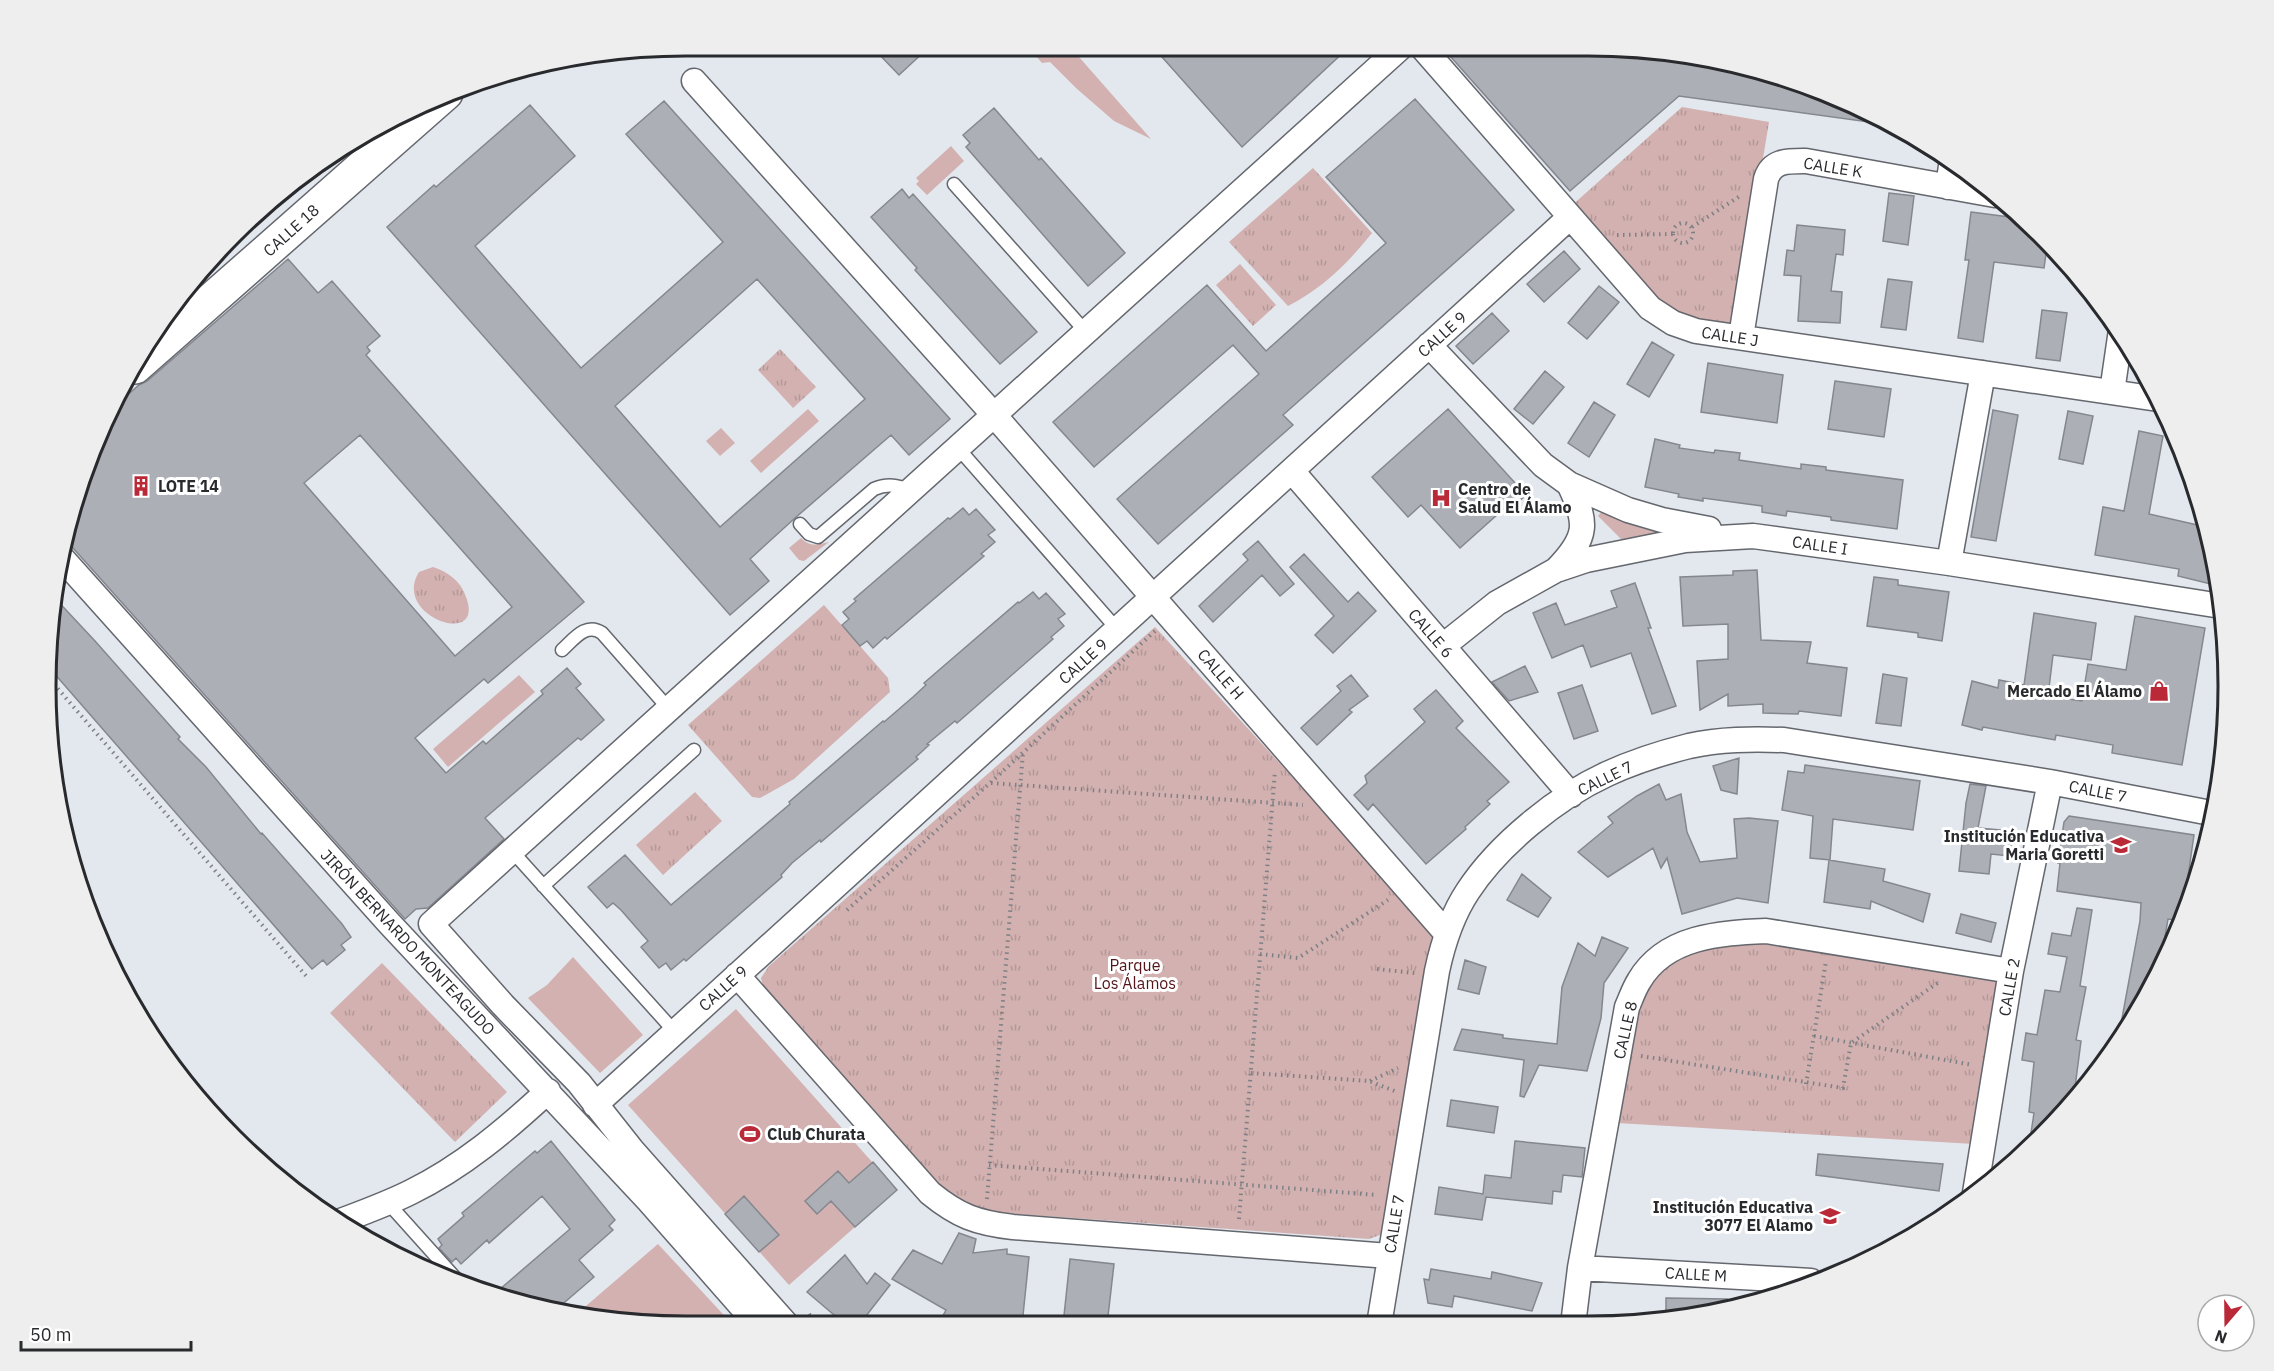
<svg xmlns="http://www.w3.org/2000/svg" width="2274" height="1371" font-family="'IBM Plex Sans',sans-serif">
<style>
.grass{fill:#d2b1b0}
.park{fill:url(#park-tufts)}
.building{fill:#acb0b6;stroke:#84888e;stroke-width:1.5;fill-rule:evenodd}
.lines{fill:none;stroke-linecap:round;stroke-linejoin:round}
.lane-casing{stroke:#64676d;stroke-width:15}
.street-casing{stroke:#64676d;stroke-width:27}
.secondary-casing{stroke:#64676d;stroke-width:36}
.path{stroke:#7e8085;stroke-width:4;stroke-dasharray:1.5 4.5;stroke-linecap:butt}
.lane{stroke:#fff;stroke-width:12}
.street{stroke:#fff;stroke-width:24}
.secondary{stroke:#fff;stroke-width:33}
.labels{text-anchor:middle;stroke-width:6;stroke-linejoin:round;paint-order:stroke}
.street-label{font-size:16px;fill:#292a2d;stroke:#fff}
.poi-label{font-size:16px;font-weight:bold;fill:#292a2d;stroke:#fff;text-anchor:start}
.park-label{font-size:16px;fill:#541519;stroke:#fff}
.rim{fill:none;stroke:#292a2d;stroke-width:3}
</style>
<defs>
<pattern id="park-tufts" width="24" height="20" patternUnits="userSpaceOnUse" patternTransform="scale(1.5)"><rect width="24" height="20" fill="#d2b1b0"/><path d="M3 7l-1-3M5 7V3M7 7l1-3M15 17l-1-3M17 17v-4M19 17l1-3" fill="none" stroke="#b49898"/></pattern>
</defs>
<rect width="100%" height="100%" fill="#e3e7ee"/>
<path class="grass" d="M 1030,49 L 1072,49 L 1151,139 L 1114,121 L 1076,88 L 1050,62 L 1042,63 Z
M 951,146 L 964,161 L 927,195 L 916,184 L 919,181 L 916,178 Z
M 808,409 L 819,421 L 761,473 L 750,461 Z
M 721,428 L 735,443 L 720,456 L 706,441 Z
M 1603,510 L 1658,529 L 1658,534 L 1622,540 L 1598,516 Z
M 801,538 C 810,547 816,545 829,542 L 804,561 L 799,560 L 789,548 Z
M 519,675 L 535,692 L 448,767 L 433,749 Z
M 573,957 L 643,1035 L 600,1073 L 528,998 L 547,985 Z
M 736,1009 L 897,1190 L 789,1285 L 628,1105 Z
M 658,1244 L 733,1325 L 643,1325 L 579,1312 Z"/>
<path class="park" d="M 1682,107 L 1769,122 L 1735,328 L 1675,317 L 1569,208 Z
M 1313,168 L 1372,233 C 1348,263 1323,288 1288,306 L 1229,242 Z
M 1240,264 L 1276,305 L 1253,326 L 1216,285 Z
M 780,349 L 816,387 L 793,408 L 758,370 Z
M 433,567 C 448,572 461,581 466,597 C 486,649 391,616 419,572 Z
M 824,605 L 888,678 L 890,692 L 794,779 L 760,798 L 752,797 L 688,725 Z
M 1155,627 L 1425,922 L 1433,939 L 1383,1230 L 1380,1235 L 1369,1239 L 1003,1213 L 971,1206 L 945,1192 L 764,990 L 761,978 L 769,966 Z
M 695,792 L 722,821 L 663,875 L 636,845 Z
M 1726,940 L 1764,942 L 2002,978 L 1974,1144 L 1617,1123 C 1623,1087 1634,983 1666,963 C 1680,954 1709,947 1726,940 Z
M 382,963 L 507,1092 L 455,1142 L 330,1013 Z"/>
<path class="building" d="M 1631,46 L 1795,79 L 1877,120 L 1876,123 L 1679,96 L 1570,191 L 1442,47 Z
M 1154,48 L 1348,48 L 1242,147 Z
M 874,49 L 927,49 L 899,75 Z
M 1415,99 L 1514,210 L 1283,415 L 1293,425 L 1158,544 L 1117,499 L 1259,374 L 1233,345 L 1094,467 L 1053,422 L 1207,285 L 1266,351 L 1386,243 L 1326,177 Z
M 664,101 L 950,419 L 909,455 L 891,435 L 795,518 L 750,559 L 769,581 L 730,615 L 387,227 L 434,185 L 436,187 L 530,105 L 575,156 L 475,246 L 581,368 L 723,242 L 626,134 ZM 757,279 L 865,399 L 720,527 L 615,406 Z
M 994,108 L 1039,160 L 1041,158 L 1125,253 L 1088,286 L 966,147 L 970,143 L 963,135 Z
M 902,189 L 909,198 L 913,194 L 1037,332 L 1000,364 L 915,270 L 917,268 L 871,217 Z
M 1889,193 L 1914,196 L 1908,245 L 1883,241 Z
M 1971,212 L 2025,219 L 2048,240 L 2044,268 L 1994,262 L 1983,342 L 1958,338 L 1969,260 L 1965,260 Z
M 1797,225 L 1845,230 L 1843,255 L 1836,254 L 1831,291 L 1842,292 L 1840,323 L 1798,321 L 1801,276 L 1784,275 L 1787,250 L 1794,251 Z
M 1564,251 L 1580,269 L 1544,302 L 1527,284 Z
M 288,259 L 318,293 L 332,281 L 380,336 L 367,347 L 370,351 L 366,355 L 584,602 L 488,683 L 484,679 L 415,738 L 446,773 L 483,741 L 486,744 L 543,694 L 541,691 L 567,668 L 581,684 L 576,688 L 604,720 L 581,740 L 578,738 L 485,818 L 504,839 L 428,908 L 416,909 L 405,919 L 65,539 L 79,480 L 116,405 L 139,385 L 147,381 ZM 360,435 L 512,607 L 455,656 L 304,483 Z
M 1888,279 L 1912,282 L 1906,330 L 1881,327 Z
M 1599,286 L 1619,302 L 1587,339 L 1568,323 Z
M 2042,310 L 2067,313 L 2060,361 L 2036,358 Z
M 1492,313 L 1509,331 L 1473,364 L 1456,346 Z
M 1652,342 L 1674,355 L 1649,397 L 1627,384 Z
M 1708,363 L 1783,375 L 1777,423 L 1701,412 Z
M 1545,371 L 1564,387 L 1533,424 L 1514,409 Z
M 1835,381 L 1891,389 L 1884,437 L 1828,429 Z
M 1594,402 L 1615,415 L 1589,457 L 1568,443 Z
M 1448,409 L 1526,495 L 1510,509 L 1507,506 L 1460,548 L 1421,505 L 1408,517 L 1372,477 Z
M 1993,410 L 2018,415 L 1996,541 L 1971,537 Z
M 2068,411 L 2093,416 L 2083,464 L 2059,459 Z
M 2139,431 L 2163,436 L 2149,514 L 2206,527 L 2217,561 L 2219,586 L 2178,576 L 2179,569 L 2095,555 L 2103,507 L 2124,511 Z
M 1655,439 L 1680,445 L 1679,448 L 1714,453 L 1715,450 L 1740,453 L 1739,460 L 1801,469 L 1801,464 L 1826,467 L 1826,470 L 1903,480 L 1897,529 L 1831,520 L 1831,517 L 1787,511 L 1786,516 L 1762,512 L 1762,506 L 1703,498 L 1703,501 L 1678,497 L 1679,494 L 1645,487 Z
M 963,508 L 969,515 L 976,509 L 995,530 L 988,535 L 995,542 L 981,554 L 984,556 L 887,639 L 885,637 L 873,648 L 867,641 L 860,646 L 842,625 L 849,619 L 843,612 L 856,601 L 854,599 L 948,518 L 950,519 Z
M 1258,541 L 1294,584 L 1280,596 L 1262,575 L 1213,622 L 1199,606 L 1248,560 L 1243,554 Z
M 1304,554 L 1348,602 L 1358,592 L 1376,611 L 1333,653 L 1315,635 L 1334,616 L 1290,567 Z
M 1757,570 L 1761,640 L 1811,642 L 1807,663 L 1847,668 L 1841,716 L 1799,711 L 1798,714 L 1763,713 L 1763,704 L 1728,706 L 1728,694 L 1700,710 L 1697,661 L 1728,659 L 1728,624 L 1683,626 L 1680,577 L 1733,575 L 1733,571 Z
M 1874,577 L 1898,580 L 1898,585 L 1949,592 L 1942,641 L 1918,637 L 1918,633 L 1867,626 Z
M 1635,583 L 1651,628 L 1648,628 L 1676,706 L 1652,714 L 1631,653 L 1591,667 L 1583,645 L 1552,658 L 1533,613 L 1556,603 L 1565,625 L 1617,607 L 1611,591 Z
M 1033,592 L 1039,599 L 1046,593 L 1065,614 L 1058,619 L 1064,626 L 1051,637 L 1053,639 L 957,723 L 955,721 L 927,744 L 929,745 L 916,757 L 918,759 L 821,842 L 820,840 L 792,863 L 781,875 L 782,877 L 686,961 L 684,959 L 671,970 L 666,963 L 659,968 L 641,947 L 648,941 L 621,910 L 613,903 L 607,908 L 588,887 L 625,855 L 671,905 L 790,804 L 789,802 L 883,721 L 884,722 L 913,697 L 926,685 L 924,683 L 1018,602 L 1019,603 Z
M 52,595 L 95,641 L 180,737 L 178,739 L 206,767 L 261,834 L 262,833 L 342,924 L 351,937 L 341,945 L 345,950 L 327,965 L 323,960 L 312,969 L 46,664 Z
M 2034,613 L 2096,623 L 2091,660 L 2053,655 L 2048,696 L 2082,701 L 2088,664 L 2126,670 L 2135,616 L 2205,628 L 2182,765 L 2112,753 L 2113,745 L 2056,735 L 2055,740 L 1983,727 L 1982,730 L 1962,725 L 1972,681 L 1998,688 L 1999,680 L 2024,685 Z
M 1525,666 L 1538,692 L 1509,701 L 1492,682 Z
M 1883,674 L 1907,678 L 1901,726 L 1876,723 Z
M 1351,675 L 1368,696 L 1349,710 L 1352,712 L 1317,745 L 1301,728 L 1341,691 L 1337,686 Z
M 1582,685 L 1598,731 L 1574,739 L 1558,693 Z
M 1436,690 L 1463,721 L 1456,728 L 1509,782 L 1487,801 L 1490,804 L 1465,827 L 1466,829 L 1426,864 L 1373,804 L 1368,810 L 1354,795 L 1367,783 L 1365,776 L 1425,722 L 1414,709 Z
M 1739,758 L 1737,794 L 1721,790 L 1713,766 Z
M 1805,765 L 1920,781 L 1913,830 L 1833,819 L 1830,860 L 1810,858 L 1813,816 L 1782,810 L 1788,771 L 1804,773 Z
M 1659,784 L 1666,800 L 1681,794 L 1687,832 L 1700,862 L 1737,858 L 1734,819 L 1749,818 L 1778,821 L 1768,903 L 1737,898 L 1682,914 L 1667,858 L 1661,868 L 1653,848 L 1608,877 L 1578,852 L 1613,823 L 1608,817 L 1637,796 Z
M 1970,784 L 1986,786 L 1978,828 L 2012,831 L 2010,856 L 1991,854 L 1989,874 L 1959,871 L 1966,803 Z
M 2069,816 L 2194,835 L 2185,897 L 2190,898 L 2183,921 L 2168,919 L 2159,971 L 2121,1041 L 2118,1040 L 2140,921 L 2141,903 L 2057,891 L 2060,863 L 2058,863 L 2064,822 Z
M 1829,860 L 1885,869 L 1883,881 L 1930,894 L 1923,922 L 1871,901 L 1870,909 L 1824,902 Z
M 1522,874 L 1551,898 L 1538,917 L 1507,900 Z
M 2077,908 L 2092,910 L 2080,986 L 2086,987 L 2076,1040 L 2081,1041 L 2074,1095 L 2029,1146 L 2034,1113 L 2029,1112 L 2034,1062 L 2022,1060 L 2026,1033 L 2037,1035 L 2045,990 L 2060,992 L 2067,957 L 2048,954 L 2052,933 L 2071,936 Z
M 1961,914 L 1996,923 L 1991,942 L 1956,933 Z
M 1602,937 L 1628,948 L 1604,983 L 1601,1018 L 1587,1071 L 1539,1065 L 1524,1097 L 1520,1096 L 1524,1060 L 1454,1050 L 1462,1029 L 1503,1035 L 1503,1038 L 1557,1044 L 1562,987 L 1578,943 L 1595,956 Z
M 1465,960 L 1486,967 L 1479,994 L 1458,989 Z
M 1451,1100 L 1498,1107 L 1494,1133 L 1447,1126 Z
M 551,1141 L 615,1220 L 609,1226 L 613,1230 L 579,1260 L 594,1277 L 558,1308 L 493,1295 L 570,1229 L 542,1196 L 489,1243 L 487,1240 L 461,1264 L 456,1258 L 452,1262 L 439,1248 L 442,1245 L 438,1239 L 464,1216 L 462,1213 L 480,1198 L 535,1151 L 537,1153 Z
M 1515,1141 L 1585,1148 L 1582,1177 L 1563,1175 L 1561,1192 L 1553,1191 L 1552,1204 L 1486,1197 L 1482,1220 L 1435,1214 L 1439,1187 L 1483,1194 L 1485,1175 L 1511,1178 Z
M 1818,1154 L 1943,1164 L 1939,1191 L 1816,1175 Z
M 873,1162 L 897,1190 L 855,1227 L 831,1201 L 817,1214 L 805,1201 L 838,1171 L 849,1183 Z
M 744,1196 L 779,1235 L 759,1252 L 725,1214 Z
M 959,1233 L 976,1239 L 973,1253 L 1007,1249 L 1007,1254 L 1029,1257 L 1022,1325 L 938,1325 L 946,1310 L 892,1279 L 913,1250 L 942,1264 Z
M 845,1255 L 867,1284 L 875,1273 L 890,1285 L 859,1325 L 846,1325 L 807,1292 Z
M 1070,1259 L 1114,1264 L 1107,1325 L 1063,1325 Z
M 1431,1269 L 1491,1279 L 1492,1272 L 1542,1283 L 1532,1311 L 1454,1296 L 1452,1307 L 1428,1303 L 1424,1279 L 1429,1280 Z
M 1666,1298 L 1727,1299 L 1727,1309 L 1666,1319 Z"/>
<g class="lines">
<g class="lane-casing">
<path id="lane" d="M 954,184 L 1086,332
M 958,448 L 1117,629
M 800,524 L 809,534 L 818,537 L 874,489 C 888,483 898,486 911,490
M 562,650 C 574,639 586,622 602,633 L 669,709
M 512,851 L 675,1032
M 543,886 L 694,750
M 388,1203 L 459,1282"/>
</g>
<g class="street-casing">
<path id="street" d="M 1422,47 L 1650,308 L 1673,323 L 1696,331 L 2158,399
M 694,81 L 994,415 L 1447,934
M 1948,187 L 1952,159
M 1741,337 L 1766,179 C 1772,160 1788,161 1806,161 L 1995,195
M 1429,345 L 1543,465 L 1569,484 L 1628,510 L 1662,520 L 1709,529
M 2112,392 L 2121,330
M 1292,471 L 1571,795
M 61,557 L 389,923 L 649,1201 L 758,1325
M 1949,563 L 1983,373
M 1557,569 C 1588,537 1588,523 1569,484
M 1443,646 L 1497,603 L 1556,570 L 1586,560 L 1685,540 L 1753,536 L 1949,563 L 2221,606
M 737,975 L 930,1193 C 958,1216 977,1223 1013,1227 L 1389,1256
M 595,1105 L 1570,217
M 1975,1193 L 2011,971 L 2050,782
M 338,1222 C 362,1213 387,1204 411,1192 C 462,1167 506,1130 548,1091
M 1580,1268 L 1811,1281
M 787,1325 L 632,1150 L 579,1083 L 503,1005 L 431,924 L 1401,47
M 1379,1325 L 1437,971 C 1443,943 1452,915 1468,891 C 1498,845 1557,797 1607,774 C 1633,762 1661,753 1689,746 C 1720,739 1752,739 1784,740 L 2050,782 L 2216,814
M 1573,1325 L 1580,1268 L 1627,1007 C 1631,998 1634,989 1639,981 C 1665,936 1720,933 1766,931 L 2011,971"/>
</g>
<g class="secondary-casing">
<path id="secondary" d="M 135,367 L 446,93"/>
</g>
<path class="path" d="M1673 233a10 10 0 1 1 20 0a10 10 0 1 1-20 0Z
M 1692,227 L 1740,196
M 1617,235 L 1673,234
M 46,675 L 307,977
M 991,783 L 1303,805
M 847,910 L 990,783 L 1155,631
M 1260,954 L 1298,958 L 1388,900
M 1377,969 L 1415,973
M 1814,1036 L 1973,1065
M 1641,1056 L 1843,1088 L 1851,1043 L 1939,982
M 1251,1073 L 1369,1081 L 1397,1092
M 1370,1081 L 1398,1068
M 1806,1084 L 1826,961
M 989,1165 L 1377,1195
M 987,1199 L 1023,752
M 1239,1219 L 1275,771
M 809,1314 L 818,1325"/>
<use href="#lane" class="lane"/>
<use href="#street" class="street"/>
<use href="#secondary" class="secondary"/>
</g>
<defs>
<g id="building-bare" transform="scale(1.62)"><path d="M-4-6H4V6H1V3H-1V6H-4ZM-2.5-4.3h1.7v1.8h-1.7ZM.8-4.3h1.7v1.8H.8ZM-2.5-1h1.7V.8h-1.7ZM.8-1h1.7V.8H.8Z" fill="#ba2938" stroke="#fff" stroke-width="2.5" paint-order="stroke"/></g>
<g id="hospital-bare" transform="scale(1.62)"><path d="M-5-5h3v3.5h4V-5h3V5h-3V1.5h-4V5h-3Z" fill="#ba2938" stroke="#fff" stroke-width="2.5" paint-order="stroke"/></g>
<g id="shop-bare" transform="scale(1.62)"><path d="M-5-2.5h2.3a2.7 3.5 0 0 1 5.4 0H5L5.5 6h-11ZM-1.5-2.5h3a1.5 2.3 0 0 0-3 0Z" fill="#ba2938" stroke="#fff" stroke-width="2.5" paint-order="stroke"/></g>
<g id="school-bare" transform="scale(1.62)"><path d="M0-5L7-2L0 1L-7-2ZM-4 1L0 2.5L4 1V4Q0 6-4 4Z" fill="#ba2938" stroke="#fff" stroke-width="2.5" paint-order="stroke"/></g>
<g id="stadium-bare" transform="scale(1.62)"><path d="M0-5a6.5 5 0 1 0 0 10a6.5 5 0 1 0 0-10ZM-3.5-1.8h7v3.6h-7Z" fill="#ba2938" stroke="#fff" stroke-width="2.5" paint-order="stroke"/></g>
</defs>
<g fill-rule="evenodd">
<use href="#building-bare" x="141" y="486"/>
<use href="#hospital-bare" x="1441" y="498"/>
<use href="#shop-bare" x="2159" y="691"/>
<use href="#school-bare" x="2121" y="845"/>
<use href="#stadium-bare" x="750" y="1134"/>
<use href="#school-bare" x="1830" y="1216"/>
</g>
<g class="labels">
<g class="street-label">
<text transform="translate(1833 167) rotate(9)" y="6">CALLE K</text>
<text transform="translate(291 230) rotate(-42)" y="6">CALLE 18</text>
<text transform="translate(1442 334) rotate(-42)" y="6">CALLE 9</text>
<text transform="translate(1730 336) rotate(9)" y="6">CALLE J</text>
<text transform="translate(1820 545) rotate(8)" y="6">CALLE I</text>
<text transform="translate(1431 633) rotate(49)" y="6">CALLE 6</text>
<text transform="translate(1083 661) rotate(-42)" y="6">CALLE 9</text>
<text transform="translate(1221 674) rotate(49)" y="6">CALLE H</text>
<text transform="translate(1605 778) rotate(-26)" y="6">CALLE 7</text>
<text transform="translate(2098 791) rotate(11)" y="6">CALLE 7</text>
<text transform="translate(408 942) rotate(47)" y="6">JIRÓN BERNARDO MONTEAGUDO</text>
<text transform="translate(2009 987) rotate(-80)" y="6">CALLE 2</text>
<text transform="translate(723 988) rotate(-42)" y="6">CALLE 9</text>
<text transform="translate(1625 1030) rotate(-77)" y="6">CALLE 8</text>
<text transform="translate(1394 1224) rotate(-81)" y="6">CALLE 7</text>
<text transform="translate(1696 1274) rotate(3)" y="6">CALLE M</text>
</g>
<g class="poi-label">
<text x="158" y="492">LOTE 14</text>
<text x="1458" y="495">Centro de<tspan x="1458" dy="18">Salud El Álamo</tspan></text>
<text x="2142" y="697" text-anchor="end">Mercado El Álamo</text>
<text x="2104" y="842" text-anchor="end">Institución Educativa<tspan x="2104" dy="18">Maria Goretti</tspan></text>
<text x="767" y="1140">Club Churata</text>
<text x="1813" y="1213" text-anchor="end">Institución Educativa<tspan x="1813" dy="18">3077 El Alamo</tspan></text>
</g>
<g class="park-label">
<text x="1135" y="971">Parque<tspan x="1135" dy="18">Los Álamos</tspan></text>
</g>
</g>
<path d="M0 0H2274V1371H0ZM686 56H1588A630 630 0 0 1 2218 686V686A630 630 0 0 1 1588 1316H686A630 630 0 0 1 56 686V686A630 630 0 0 1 686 56Z" fill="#eee" fill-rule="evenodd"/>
<path class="rim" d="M686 56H1588A630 630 0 0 1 2218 686V686A630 630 0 0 1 1588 1316H686A630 630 0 0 1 56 686V686A630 630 0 0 1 686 56Z"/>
<g transform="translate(2226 1323) rotate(200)"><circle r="28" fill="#ffffff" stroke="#a9aaab" stroke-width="1.5"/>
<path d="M0-4.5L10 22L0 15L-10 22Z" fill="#ba2938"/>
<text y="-9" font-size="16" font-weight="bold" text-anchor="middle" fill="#292a2d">N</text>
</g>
<path d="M21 1341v9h170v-9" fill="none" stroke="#292a2d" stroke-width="3"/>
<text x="30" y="1341" font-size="18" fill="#292a2d" stroke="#ffffff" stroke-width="4.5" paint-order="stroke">50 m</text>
</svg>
